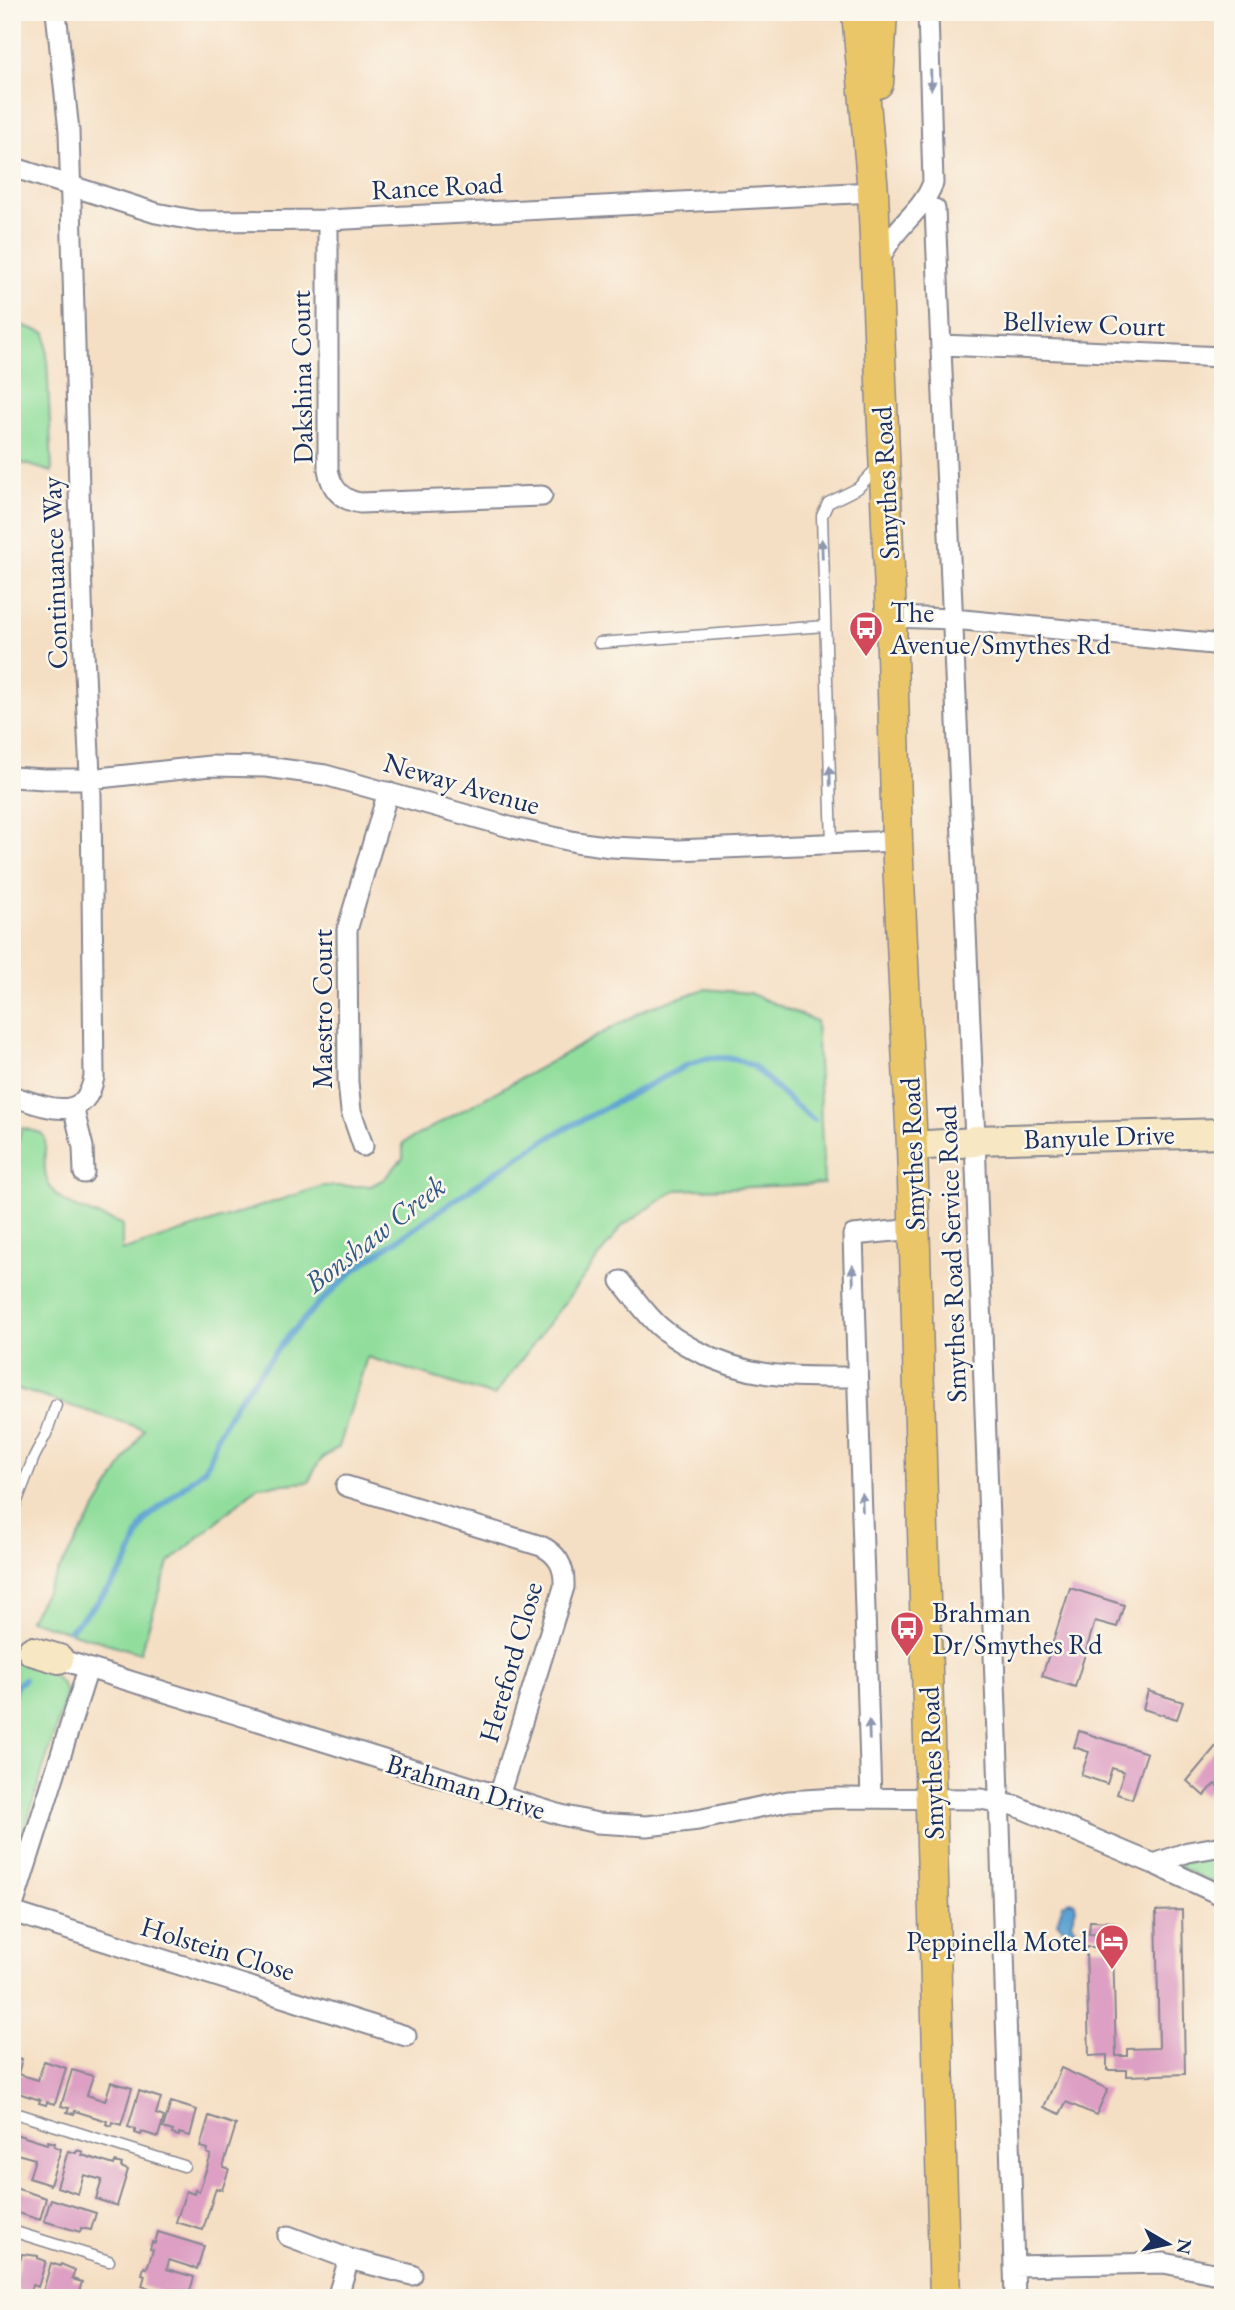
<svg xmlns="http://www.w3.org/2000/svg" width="1235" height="2310" font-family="'EB Garamond',serif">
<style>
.green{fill:#91de9c;stroke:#56867d;stroke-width:2}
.water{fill:#5ba2d1;stroke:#3b6898;stroke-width:2}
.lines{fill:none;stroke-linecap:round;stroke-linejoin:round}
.stream{stroke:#5ba2d1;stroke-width:6}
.building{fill:#dd9fc3}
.lane-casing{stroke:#888791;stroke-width:13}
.street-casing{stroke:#888791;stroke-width:23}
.secondary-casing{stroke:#888791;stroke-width:32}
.primary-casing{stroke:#888791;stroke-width:33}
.lane{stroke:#fff;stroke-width:10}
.street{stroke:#fff;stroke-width:19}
.secondary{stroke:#f7e8c3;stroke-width:28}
.primary{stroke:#ebc669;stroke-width:30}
.oneway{fill:#8d97ae}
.labels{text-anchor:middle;stroke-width:5;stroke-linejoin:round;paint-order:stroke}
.street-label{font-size:28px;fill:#1b2f5e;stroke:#fbf7ec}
.poi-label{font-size:28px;fill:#1b2f5e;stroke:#fbf7ec;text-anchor:start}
.water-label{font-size:30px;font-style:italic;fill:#315786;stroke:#fbf7ec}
</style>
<rect width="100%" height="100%" fill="#fbf7ec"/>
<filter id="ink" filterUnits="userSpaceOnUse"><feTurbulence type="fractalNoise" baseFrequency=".0143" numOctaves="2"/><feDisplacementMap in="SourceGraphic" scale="14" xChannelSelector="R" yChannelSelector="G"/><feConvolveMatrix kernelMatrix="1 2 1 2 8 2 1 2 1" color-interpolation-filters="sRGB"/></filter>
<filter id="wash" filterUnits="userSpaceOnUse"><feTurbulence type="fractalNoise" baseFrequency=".00686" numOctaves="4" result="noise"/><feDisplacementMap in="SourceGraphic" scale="28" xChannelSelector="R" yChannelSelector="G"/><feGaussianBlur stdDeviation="1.57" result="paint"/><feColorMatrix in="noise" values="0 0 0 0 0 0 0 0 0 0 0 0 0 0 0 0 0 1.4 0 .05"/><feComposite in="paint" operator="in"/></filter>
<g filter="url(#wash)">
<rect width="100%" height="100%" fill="#f5dfc4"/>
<path class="green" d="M 12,322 L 46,333 L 52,472 L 12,460 Z
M 705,989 L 749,993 L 816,1021 L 824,1184 L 676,1190 L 622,1226 L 494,1396 L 367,1357 L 339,1447 C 322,1456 315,1465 309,1482 L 258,1486 L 169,1563 L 140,1653 L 29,1620 L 144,1429 L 12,1387 L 12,1160 L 22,1128 L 41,1133 L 45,1138 C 46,1151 43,1164 46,1177 C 53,1207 97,1214 122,1224 L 122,1251 L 323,1186 L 371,1186 L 384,1179 L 403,1158 L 403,1143 L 648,1008 Z
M 12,1661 C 33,1668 63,1670 66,1696 L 12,1869 Z
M 1223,1853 L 1223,1887 L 1180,1868 L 1182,1863 Z"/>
<path class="water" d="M 1070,1901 L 1075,1903 L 1076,1908 L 1071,1923 L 1076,1930 L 1073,1933 L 1065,1931 L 1057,1922 L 1063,1904 Z"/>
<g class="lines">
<path class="stream" d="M 70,1630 C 91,1609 114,1586 128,1560 C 135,1547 137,1532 146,1519 L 204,1469 L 210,1459 L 217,1436 L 236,1403 L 284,1341 L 318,1304 L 357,1268 L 492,1174 L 555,1134 L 687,1065 L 708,1058 L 733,1058 L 753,1066 L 792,1103 L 814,1120
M 12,1697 L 17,1685 L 24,1679"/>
</g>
<g id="blocks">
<path class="building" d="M 1070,1588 L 1124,1605 L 1117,1627 L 1095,1621 L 1075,1687 L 1042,1676 Z
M 1148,1691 L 1183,1702 L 1177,1719 L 1143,1709 Z
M 1079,1731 L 1147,1753 L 1132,1799 L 1117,1794 L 1124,1772 L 1112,1768 L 1107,1784 L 1081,1775 L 1089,1752 L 1074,1747 Z
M 1217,1745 L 1223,1750 L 1223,1781 L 1218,1786 L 1215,1784 L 1204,1796 L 1187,1781 Z
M 1182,1910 L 1185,2074 L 1127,2076 L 1127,2070 L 1107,2070 L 1107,2055 L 1089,2056 L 1086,1947 L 1113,1947 L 1116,2056 L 1127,2056 L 1127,2049 L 1159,2048 L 1156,1911 Z
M 1090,1921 L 1114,1922 L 1114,1935 L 1089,1934 Z
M 12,2056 L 22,2059 L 18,2074 L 38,2080 L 44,2061 L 66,2068 L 55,2104 L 47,2102 L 46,2105 L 39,2103 L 40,2100 L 12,2091 Z
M 1061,2068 L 1108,2089 L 1096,2115 L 1066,2102 L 1060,2114 L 1044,2107 Z
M 72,2070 L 93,2076 L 87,2095 L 105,2101 L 111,2082 L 132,2088 L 121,2125 L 113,2122 L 112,2126 L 106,2124 L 107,2121 L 75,2111 L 74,2114 L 67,2112 L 69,2108 L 61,2106 Z
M 139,2091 L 161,2098 L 156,2114 L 164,2117 L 158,2137 L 142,2132 L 141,2135 L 135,2133 L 135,2129 L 128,2127 Z
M 171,2102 L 197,2110 L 190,2136 L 179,2133 L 179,2136 L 172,2134 L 173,2131 L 163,2128 Z
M 209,2116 L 236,2125 L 223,2167 L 229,2169 L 222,2190 L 216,2188 L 203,2230 L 176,2222 L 186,2191 L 194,2194 L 195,2190 L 199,2191 L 211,2155 L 207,2153 L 208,2149 L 200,2147 Z
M 12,2130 L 16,2131 L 15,2134 L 47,2144 L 48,2141 L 55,2143 L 54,2146 L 61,2149 L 50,2185 L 29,2178 L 35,2159 L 17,2154 L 12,2168 Z
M 77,2150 L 83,2152 L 82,2155 L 114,2165 L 115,2162 L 122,2164 L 121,2167 L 128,2170 L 117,2206 L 96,2199 L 102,2180 L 84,2175 L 78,2194 L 57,2187 L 68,2151 L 76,2153 Z
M 12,2187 L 46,2198 L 40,2220 L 12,2211 Z
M 51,2199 L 96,2213 L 91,2230 L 81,2228 L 80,2232 L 44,2221 Z
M 158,2232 L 204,2246 L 197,2269 L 169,2260 L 167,2269 L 194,2277 L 188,2298 L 180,2298 L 142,2286 L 145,2275 L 142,2274 L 144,2267 L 147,2268 L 153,2250 L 150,2249 L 152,2242 L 155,2243 Z
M 12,2250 L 18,2252 L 13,2268 L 12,2267 Z
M 22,2254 L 38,2256 L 38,2258 L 46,2261 L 38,2287 L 32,2285 L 29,2295 L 12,2289 Z
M 51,2263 L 60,2266 L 61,2264 L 75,2270 L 72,2279 L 82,2282 L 77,2298 L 61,2295 L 60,2298 L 41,2298 Z
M 139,2292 L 155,2297 L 155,2298 L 138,2298 Z"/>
</g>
</g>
<g filter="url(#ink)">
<use href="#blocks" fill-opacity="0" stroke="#888791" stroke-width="2"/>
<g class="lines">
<g class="lane-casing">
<path id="lane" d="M 599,643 L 825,626
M 832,844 L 822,516 L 828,503 L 858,488 L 877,468
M 12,1514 L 34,1457 L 46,1434 L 56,1405
M 12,2112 L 184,2166
M 12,2231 L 109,2261"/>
</g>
<g class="street-casing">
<path id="street" d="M 12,167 L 156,213 L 198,221 L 328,220 L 873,192
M 935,209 L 975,1140 L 998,1763 L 1015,2298
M 328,220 L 328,469 C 331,488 341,500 360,503 L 542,496
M 879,263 C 891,227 921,215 933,183 L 928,12
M 942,345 L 1223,357
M 891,617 L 953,619 L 1223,645
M 12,777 L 44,779 L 90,779 L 210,766 L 266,767 L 325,775 L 513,828 L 576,842 L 611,847 L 677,850 L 897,841
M 12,1096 C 44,1106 85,1126 94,1077 L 91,795 L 83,632 L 69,131 L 56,12
M 73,1107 L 83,1147 L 84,1173
M 363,1146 L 351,1111 L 348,1082 L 347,930 L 388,792
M 621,1281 C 633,1296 645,1313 659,1326 C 670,1336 682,1343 695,1350 C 752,1380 796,1377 857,1377
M 346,1486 L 541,1546 C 558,1554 565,1567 564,1587 L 499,1796
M 59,1659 L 561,1815 L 597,1823 L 647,1826 L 698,1820 L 788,1801 L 837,1798 L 981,1799 L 1016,1806 L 1154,1864 L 1223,1896
M 871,1798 L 853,1235 L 915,1229
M 1154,1864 L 1188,1852 L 1223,1846
M 12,1909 L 88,1669
M 12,1912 L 406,2036
M 288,2236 L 349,2259 L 412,2275
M 1014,2266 L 1164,2263 L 1218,2274
M 337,2298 L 349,2259"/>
</g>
<g class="secondary-casing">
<path id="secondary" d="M 975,1140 L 1223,1133
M 912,1146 L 975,1142
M 32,1651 L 59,1659"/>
</g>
<g class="primary-casing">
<path id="primary" d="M 857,12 L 873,192 L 891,617 L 897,841 L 912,1146 L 945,2298
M 878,83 L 882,12"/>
</g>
<use href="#lane" class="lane"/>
<use href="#street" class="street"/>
<use href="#secondary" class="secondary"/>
<use href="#primary" class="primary"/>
</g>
<defs><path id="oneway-solid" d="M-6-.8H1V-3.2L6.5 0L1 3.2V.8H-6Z" transform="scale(1.75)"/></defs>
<g class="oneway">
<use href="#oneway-solid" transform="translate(931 80) rotate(88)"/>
<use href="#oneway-solid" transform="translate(822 549) rotate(-92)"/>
<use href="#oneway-solid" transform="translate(830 776) rotate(-92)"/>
<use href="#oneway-solid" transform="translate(853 1275) rotate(-92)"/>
<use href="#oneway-solid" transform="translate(862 1502) rotate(-92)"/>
<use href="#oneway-solid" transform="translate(869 1730) rotate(-92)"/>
</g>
</g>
<defs>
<g id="bus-pin" transform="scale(1.75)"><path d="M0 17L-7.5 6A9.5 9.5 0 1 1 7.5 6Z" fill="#d1495b" stroke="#fbf7ec"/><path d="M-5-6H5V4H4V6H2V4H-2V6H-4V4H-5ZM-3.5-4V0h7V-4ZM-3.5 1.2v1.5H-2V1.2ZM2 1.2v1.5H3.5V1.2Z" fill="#fff"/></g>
<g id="hotel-pin" transform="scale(1.75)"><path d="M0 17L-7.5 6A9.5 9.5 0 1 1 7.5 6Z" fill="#d1495b" stroke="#fbf7ec"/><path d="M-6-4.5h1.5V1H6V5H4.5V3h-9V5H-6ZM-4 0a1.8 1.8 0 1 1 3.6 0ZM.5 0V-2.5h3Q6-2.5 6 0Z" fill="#fff"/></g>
</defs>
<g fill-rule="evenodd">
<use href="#bus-pin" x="866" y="628"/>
<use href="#bus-pin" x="907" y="1628"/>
<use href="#hotel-pin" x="1112" y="1941"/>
</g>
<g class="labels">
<g class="street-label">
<text transform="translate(437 186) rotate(-3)" y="10">Rance Road</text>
<text transform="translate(1084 323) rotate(2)" y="10">Bellview Court</text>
<text transform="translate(301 377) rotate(-91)" y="10">Dakshina Court</text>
<text transform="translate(885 483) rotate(-93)" y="10">Smythes Road</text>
<text transform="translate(54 573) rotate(-92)" y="10">Continuance Way</text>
<text transform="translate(462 783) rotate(16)" y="10">Neway Avenue</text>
<text transform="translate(322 1009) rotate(-90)" y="10">Maestro Court</text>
<text transform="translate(1099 1136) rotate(-2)" y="10">Banyule Drive</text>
<text transform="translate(912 1154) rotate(-92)" y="10">Smythes Road</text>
<text transform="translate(951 1254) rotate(-92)" y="10">Smythes Road Service Road</text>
<text transform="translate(510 1662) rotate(-74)" y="10">Hereford Close</text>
<text transform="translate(931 1763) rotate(-92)" y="10">Smythes Road</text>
<text transform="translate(466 1786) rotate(17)" y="10">Brahman Drive</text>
<text transform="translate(218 1948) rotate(17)" y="10">Holstein Close</text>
</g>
<g class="poi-label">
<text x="890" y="622">The<tspan x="890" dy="32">Avenue/Smythes Rd</tspan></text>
<text x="932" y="1622">Brahman<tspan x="932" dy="32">Dr/Smythes Rd</tspan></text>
<text x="1088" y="1951" text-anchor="end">Peppinella Motel</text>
</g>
<g class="water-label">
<text transform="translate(375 1234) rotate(-38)" y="10">Bonshaw Creek</text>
</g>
</g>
<rect width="1235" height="2310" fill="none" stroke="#fbf7ec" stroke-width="42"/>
<g transform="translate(1168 2244) rotate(99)" stroke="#fbf7ec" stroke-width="5" paint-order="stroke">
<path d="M0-5L12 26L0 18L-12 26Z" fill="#1b2f5e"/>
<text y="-10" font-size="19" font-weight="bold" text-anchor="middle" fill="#1b2f5e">N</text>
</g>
</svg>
